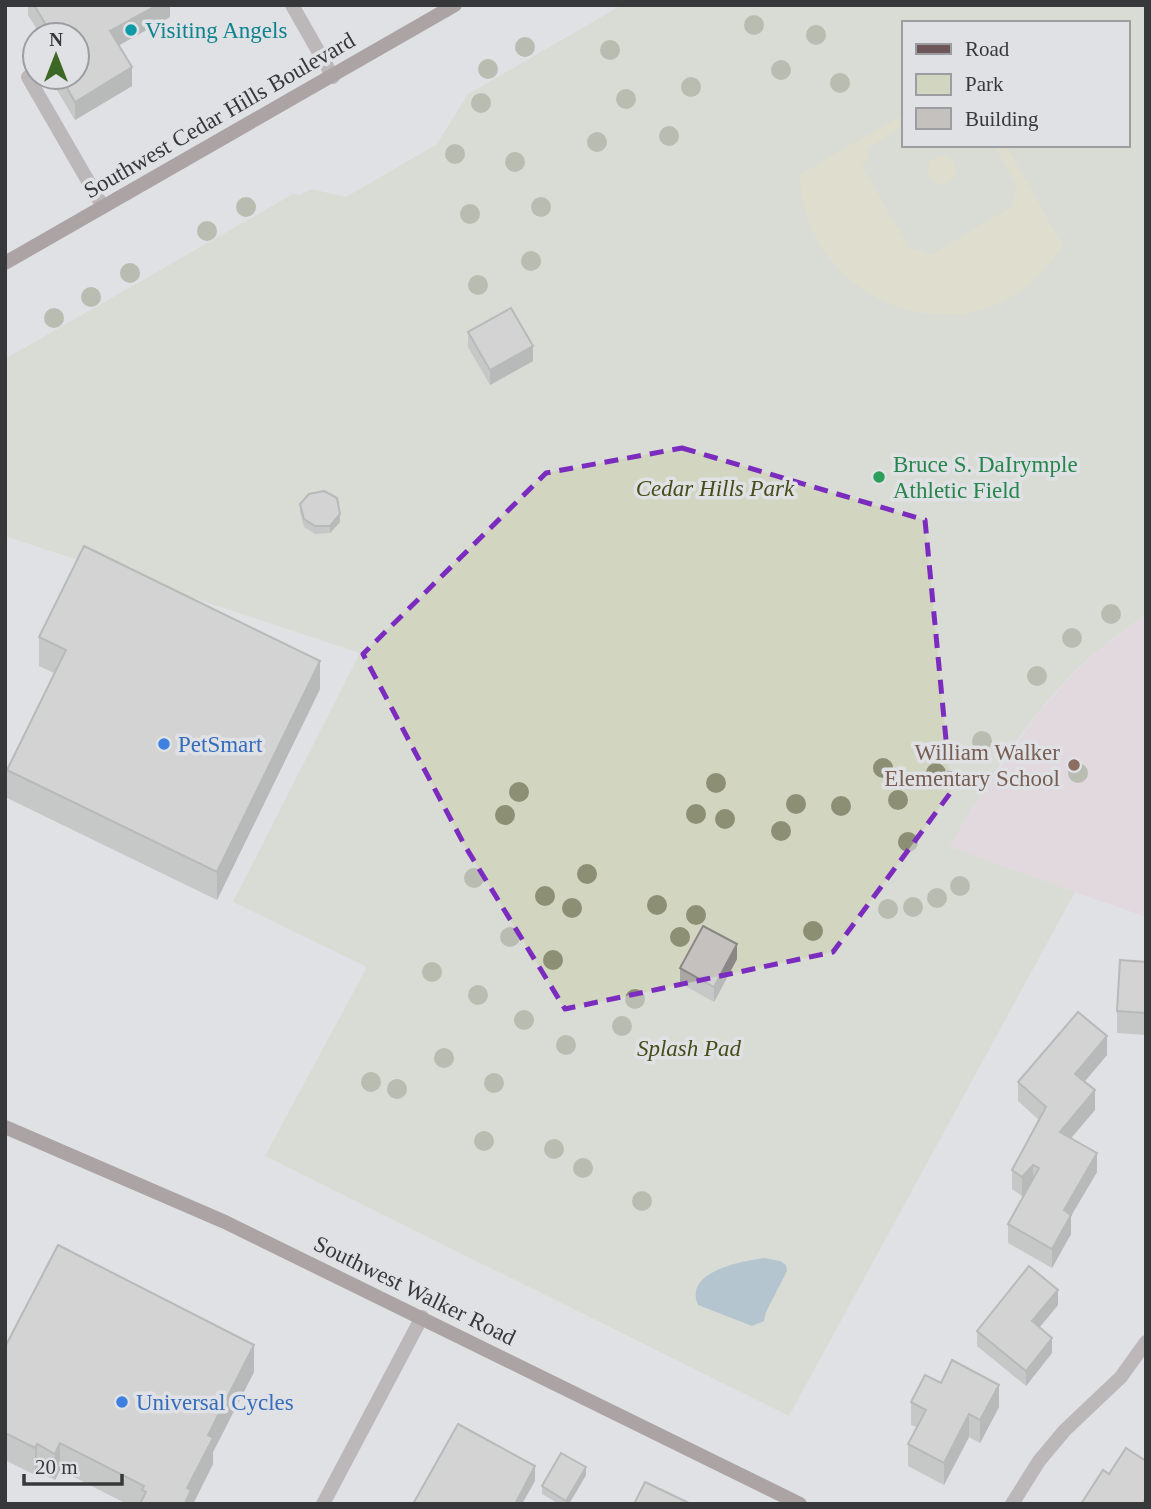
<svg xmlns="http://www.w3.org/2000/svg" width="1151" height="1509" font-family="Georgia,serif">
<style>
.education{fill:#e7cfda}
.green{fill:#d2d5c0;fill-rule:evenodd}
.sand{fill:#e1d7b2}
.water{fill:#84a2b5}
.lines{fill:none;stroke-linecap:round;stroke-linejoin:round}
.service{stroke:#938384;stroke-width:14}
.minor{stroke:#938384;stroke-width:14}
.secondary{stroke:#6e5758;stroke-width:14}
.tree{fill:#8c8f74}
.wall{fill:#a9a6a4}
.shaded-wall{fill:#8a8786}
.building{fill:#c5c1bf;stroke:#8a8786;stroke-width:2}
.marked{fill:none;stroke:#7b2cbf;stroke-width:5;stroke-dasharray:14 9;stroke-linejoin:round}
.culture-dot{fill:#0f9aa8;stroke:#dfe1e4;stroke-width:2.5}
.leisure-dot{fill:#2e9e5b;stroke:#dfe1e4;stroke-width:2.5}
.shop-dot{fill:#3f7fe0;stroke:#dfe1e4;stroke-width:2.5}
.education-dot{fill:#8d6e63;stroke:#dfe1e4;stroke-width:2.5}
.labels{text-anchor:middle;stroke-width:7;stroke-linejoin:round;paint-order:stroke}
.culture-label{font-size:23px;fill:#0d838f;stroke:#dfe1e4;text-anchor:start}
.street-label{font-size:23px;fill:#373839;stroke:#dfe1e4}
.leisure-label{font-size:23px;fill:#27864d;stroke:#dfe1e4;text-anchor:start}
.park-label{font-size:23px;font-style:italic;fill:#484c18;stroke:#dfe1e4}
.shop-label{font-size:23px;fill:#366cbe;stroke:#dfe1e4;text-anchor:start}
.education-label{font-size:23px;fill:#785e54;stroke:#dfe1e4;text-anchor:end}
</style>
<rect width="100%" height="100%" fill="#dfe1e4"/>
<path class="education" d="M 1146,615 L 1146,917 L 949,848 L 969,812 L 1035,717 L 1067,680 L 1097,650 Z"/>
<path class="green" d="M 622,5 L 1146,5 L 1146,615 C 1130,626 1113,637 1098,650 C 1041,697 985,783 950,847 L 1075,892 L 789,1416 L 265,1156 L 367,967 L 233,902 L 360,653 L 5,536 L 5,359 L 293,194 L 300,195 L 311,189 L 346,197 L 437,144 L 468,94 ZM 904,23 L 1128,23 L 1128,145 L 904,145 Z"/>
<path class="sand" d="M 904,114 L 904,126 L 867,148 L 868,158 L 862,166 L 911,251 L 921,249 L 931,255 L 1013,206 L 1013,195 L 1017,187 L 994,145 L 1006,145 L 1063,246 C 1044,272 1021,296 990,307 C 922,333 838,294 811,227 C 804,210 801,193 799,175 Z
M928 170a14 14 0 1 1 28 0a14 14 0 1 1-28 0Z"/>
<path class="water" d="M 764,1258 L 780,1261 L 786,1265 L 787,1271 L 766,1312 L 764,1321 L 752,1326 L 698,1305 C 683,1271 743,1261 764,1258 Z"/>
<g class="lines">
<path class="service" d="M 28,77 L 103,207"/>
<path class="minor" d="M 292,5 L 333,77
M 323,1504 L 422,1317
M 1012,1504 L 1039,1461 L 1065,1430 L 1121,1377 L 1146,1342"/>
<path class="secondary" d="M 5,263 L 455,5
M 5,1127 L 225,1222 L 800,1504"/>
</g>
<g class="tree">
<circle cx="754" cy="25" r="10"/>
<circle cx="816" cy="35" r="10"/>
<circle cx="525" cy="47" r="10"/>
<circle cx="610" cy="50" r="10"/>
<circle cx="488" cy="69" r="10"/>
<circle cx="781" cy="70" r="10"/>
<circle cx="840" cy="83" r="10"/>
<circle cx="691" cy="87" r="10"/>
<circle cx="626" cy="99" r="10"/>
<circle cx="481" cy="103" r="10"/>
<circle cx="669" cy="136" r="10"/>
<circle cx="597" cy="142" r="10"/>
<circle cx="455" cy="154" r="10"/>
<circle cx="515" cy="162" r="10"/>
<circle cx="246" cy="207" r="10"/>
<circle cx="541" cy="207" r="10"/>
<circle cx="470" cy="214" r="10"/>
<circle cx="207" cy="231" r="10"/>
<circle cx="531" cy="261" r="10"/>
<circle cx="130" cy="273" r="10"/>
<circle cx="478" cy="285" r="10"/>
<circle cx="91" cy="297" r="10"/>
<circle cx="54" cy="318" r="10"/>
<circle cx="1111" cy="614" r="10"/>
<circle cx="1072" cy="638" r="10"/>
<circle cx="1037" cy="676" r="10"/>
<circle cx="982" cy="741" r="10"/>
<circle cx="883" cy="768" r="10"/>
<circle cx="936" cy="773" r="10"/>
<circle cx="1078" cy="773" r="10"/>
<circle cx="716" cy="783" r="10"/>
<circle cx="519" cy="792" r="10"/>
<circle cx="898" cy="800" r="10"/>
<circle cx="796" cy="804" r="10"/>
<circle cx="841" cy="806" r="10"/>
<circle cx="696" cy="814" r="10"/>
<circle cx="505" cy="815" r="10"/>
<circle cx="725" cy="819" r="10"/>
<circle cx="781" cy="831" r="10"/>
<circle cx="908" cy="842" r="10"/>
<circle cx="587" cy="874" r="10"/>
<circle cx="474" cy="878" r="10"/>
<circle cx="960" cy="886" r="10"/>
<circle cx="545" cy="896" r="10"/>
<circle cx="937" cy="898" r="10"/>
<circle cx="657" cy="905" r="10"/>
<circle cx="913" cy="907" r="10"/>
<circle cx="572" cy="908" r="10"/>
<circle cx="888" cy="909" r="10"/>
<circle cx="696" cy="915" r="10"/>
<circle cx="813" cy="931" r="10"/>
<circle cx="510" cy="937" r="10"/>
<circle cx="680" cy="937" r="10"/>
<circle cx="553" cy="960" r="10"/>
<circle cx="432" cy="972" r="10"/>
<circle cx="478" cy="995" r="10"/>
<circle cx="635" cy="999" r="10"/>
<circle cx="524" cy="1020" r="10"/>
<circle cx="622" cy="1026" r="10"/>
<circle cx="566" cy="1045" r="10"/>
<circle cx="444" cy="1058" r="10"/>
<circle cx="371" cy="1082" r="10"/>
<circle cx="494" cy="1083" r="10"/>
<circle cx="397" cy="1089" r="10"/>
<circle cx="484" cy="1141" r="10"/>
<circle cx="554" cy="1149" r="10"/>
<circle cx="583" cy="1168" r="10"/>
<circle cx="642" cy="1201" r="10"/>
</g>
<path class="wall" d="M 28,5 L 170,5 L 170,17 L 118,46 L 132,86 L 75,120 L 49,77 L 77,77 L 35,35 L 35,54 L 34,52 L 34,33 L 38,31 L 28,15 Z
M 468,332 L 533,361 L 490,385 L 468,347 Z
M 300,504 L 340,522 L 330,533 L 315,534 L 304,527 L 300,512 Z
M 39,637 L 320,689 L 217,900 L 7,798 L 7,770 L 54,673 L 39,666 Z
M 737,959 L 714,1002 L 680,983 L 680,968 Z
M 1146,962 L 1146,1035 L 1117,1033 L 1117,1011 Z
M 1107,1055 L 1084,1082 L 1095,1110 L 1071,1138 L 1097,1172 L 1071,1216 L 1071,1234 L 1052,1268 L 1008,1243 L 1008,1224 L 1025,1193 L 1022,1196 L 1012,1189 L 1012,1170 L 1039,1120 L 1018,1101 L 1018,1082 Z
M 1058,1305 L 1040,1327 L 1052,1353 L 1026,1386 L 977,1346 L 977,1331 Z
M 5,1347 L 254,1372 L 213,1452 L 213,1464 L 193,1504 L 127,1504 L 60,1470 L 55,1480 L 37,1471 L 35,1475 L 5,1460 Z
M 941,1383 L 999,1407 L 980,1443 L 969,1437 L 944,1485 L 908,1466 L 908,1444 L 917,1427 L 911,1425 L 911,1402 Z
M 586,1475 L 569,1504 L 559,1504 L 542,1494 L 542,1486 Z"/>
<path class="shaded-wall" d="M 158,5 L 170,5 L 170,17 L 110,50 L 110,31 Z
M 132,67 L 132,86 L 75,120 L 75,102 Z
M 533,346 L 533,361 L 490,385 L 490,370 Z
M 340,514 L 340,522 L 330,533 L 330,526 Z
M 320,661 L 320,689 L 217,900 L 217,872 Z
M 737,944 L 737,959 L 714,1002 L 714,987 Z
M 1107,1036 L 1107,1055 L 1075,1093 L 1075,1074 Z
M 1095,1090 L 1095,1110 L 1060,1151 L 1060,1132 Z
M 1097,1153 L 1097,1172 L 1071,1216 L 1071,1234 L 1052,1268 L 1052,1249 L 1064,1210 Z
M 1033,1165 L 1033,1184 L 1022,1196 L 1022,1177 Z
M 1058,1290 L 1058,1305 L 1032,1336 L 1032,1321 Z
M 1052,1338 L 1052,1353 L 1026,1386 L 1026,1371 Z
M 254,1345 L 254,1372 L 213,1452 L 213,1464 L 193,1504 L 185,1504 L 187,1488 L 208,1435 Z
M 999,1385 L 999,1407 L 980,1443 L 980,1420 Z
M 969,1414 L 969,1437 L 944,1485 L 944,1463 Z
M 60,1443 L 60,1470 L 55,1480 L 55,1454 Z
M 37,1444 L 37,1471 L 35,1475 L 35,1448 Z
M 535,1466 L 535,1481 L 522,1504 L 515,1504 Z
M 586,1467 L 586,1475 L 569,1504 L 566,1504 L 566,1501 Z"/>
<path class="building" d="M 34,5 L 158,5 L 110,31 L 132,67 L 75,102 L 61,77 L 77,77 L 77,35 L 35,35 L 34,33 L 46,25 Z
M 511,308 L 533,346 L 490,370 L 468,332 Z
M 324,491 L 337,498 L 340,514 L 330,526 L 315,526 L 304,519 L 300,504 L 309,494 Z
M 84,546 L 320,661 L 217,872 L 7,770 L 66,650 L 39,637 Z
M 703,926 L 737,944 L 714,987 L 680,968 Z
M 1120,960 L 1146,962 L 1146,1013 L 1117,1011 Z
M 1078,1012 L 1107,1036 L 1075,1074 L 1095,1090 L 1060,1132 L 1097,1153 L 1064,1210 L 1071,1215 L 1052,1249 L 1008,1224 L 1039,1168 L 1033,1165 L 1022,1177 L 1012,1170 L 1046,1107 L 1018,1082 Z
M 58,1245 L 254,1345 L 208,1435 L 213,1438 L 187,1488 L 191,1490 L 185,1503 L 187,1504 L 140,1504 L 146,1492 L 142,1490 L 144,1486 L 60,1443 L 55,1454 L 37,1444 L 35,1448 L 5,1433 L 5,1347 Z
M 1029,1266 L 1058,1290 L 1032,1321 L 1052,1338 L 1026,1371 L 977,1331 Z
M 952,1360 L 999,1385 L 980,1420 L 969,1414 L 944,1463 L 908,1444 L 926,1410 L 911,1402 L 925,1375 L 941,1383 Z
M 458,1424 L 535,1466 L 515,1504 L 413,1504 Z
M 1126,1448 L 1146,1461 L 1146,1498 L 1142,1504 L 1081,1504 L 1103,1470 L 1109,1474 Z
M 561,1453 L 586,1467 L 566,1501 L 542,1486 Z
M 645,1482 L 691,1504 L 634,1504 Z"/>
<path d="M0 0H1151V1509H0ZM 682,448 L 925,520 L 951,792 L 833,952 L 565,1009 L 465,846 L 363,654 L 546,473 Z" fill="#dfe1e4" fill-opacity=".55" fill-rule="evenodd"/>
<path class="marked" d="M 682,448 L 925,520 L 951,792 L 833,952 L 565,1009 L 465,846 L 363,654 L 546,473 Z"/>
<circle class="culture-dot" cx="131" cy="30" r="7"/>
<circle class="leisure-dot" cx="879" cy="477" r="7"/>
<g class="shop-dot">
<circle cx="164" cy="744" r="7"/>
<circle cx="122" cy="1402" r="7"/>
</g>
<circle class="education-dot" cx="1074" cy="765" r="7"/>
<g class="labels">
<g class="culture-label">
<text x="145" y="38">Visiting Angels</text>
</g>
<g class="street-label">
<text transform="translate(219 115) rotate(-30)" y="8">Southwest Cedar Hills Boulevard</text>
<text transform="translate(415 1290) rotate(26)" y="8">Southwest Walker Road</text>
</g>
<g class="leisure-label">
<text x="893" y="472">Bruce S. DaIrymple<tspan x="893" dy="26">Athletic Field</tspan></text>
</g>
<g class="park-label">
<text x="715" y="496">Cedar Hills Park</text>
<text x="689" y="1056">Splash Pad</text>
</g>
<g class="shop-label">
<text x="178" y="752">PetSmart</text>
<text x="136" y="1410">Universal Cycles</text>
</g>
<g class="education-label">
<text x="1060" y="760">William Walker<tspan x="1060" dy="26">Elementary School</tspan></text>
</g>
</g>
<rect width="1151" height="1509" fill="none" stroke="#373839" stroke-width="14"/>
<rect x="902" y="21" width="228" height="126" fill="#dfe1e4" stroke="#9c9da0" stroke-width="2"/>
<rect x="916" y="44" width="35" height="10" fill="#6e5758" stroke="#9c9da0" stroke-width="2"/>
<text x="965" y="56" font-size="21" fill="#373839">Road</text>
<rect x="916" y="74" width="35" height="21" fill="#d2d5c0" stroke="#9c9da0" stroke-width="2"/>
<text x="965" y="91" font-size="21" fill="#373839">Park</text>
<rect x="916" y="108" width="35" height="21" fill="#c5c1bf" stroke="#9c9da0" stroke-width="2"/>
<text x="965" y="126" font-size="21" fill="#373839">Building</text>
<g transform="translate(56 56)"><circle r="33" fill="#dfe1e4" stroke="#9c9da0" stroke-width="2"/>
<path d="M0-5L12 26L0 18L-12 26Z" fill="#3c6724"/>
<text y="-10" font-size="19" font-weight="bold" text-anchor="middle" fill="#373839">N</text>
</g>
<path d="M24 1474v10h98v-10" fill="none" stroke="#373839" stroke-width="3.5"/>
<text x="35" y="1474" font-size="21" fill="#373839" stroke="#dfe1e4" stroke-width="5" paint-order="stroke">20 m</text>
</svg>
